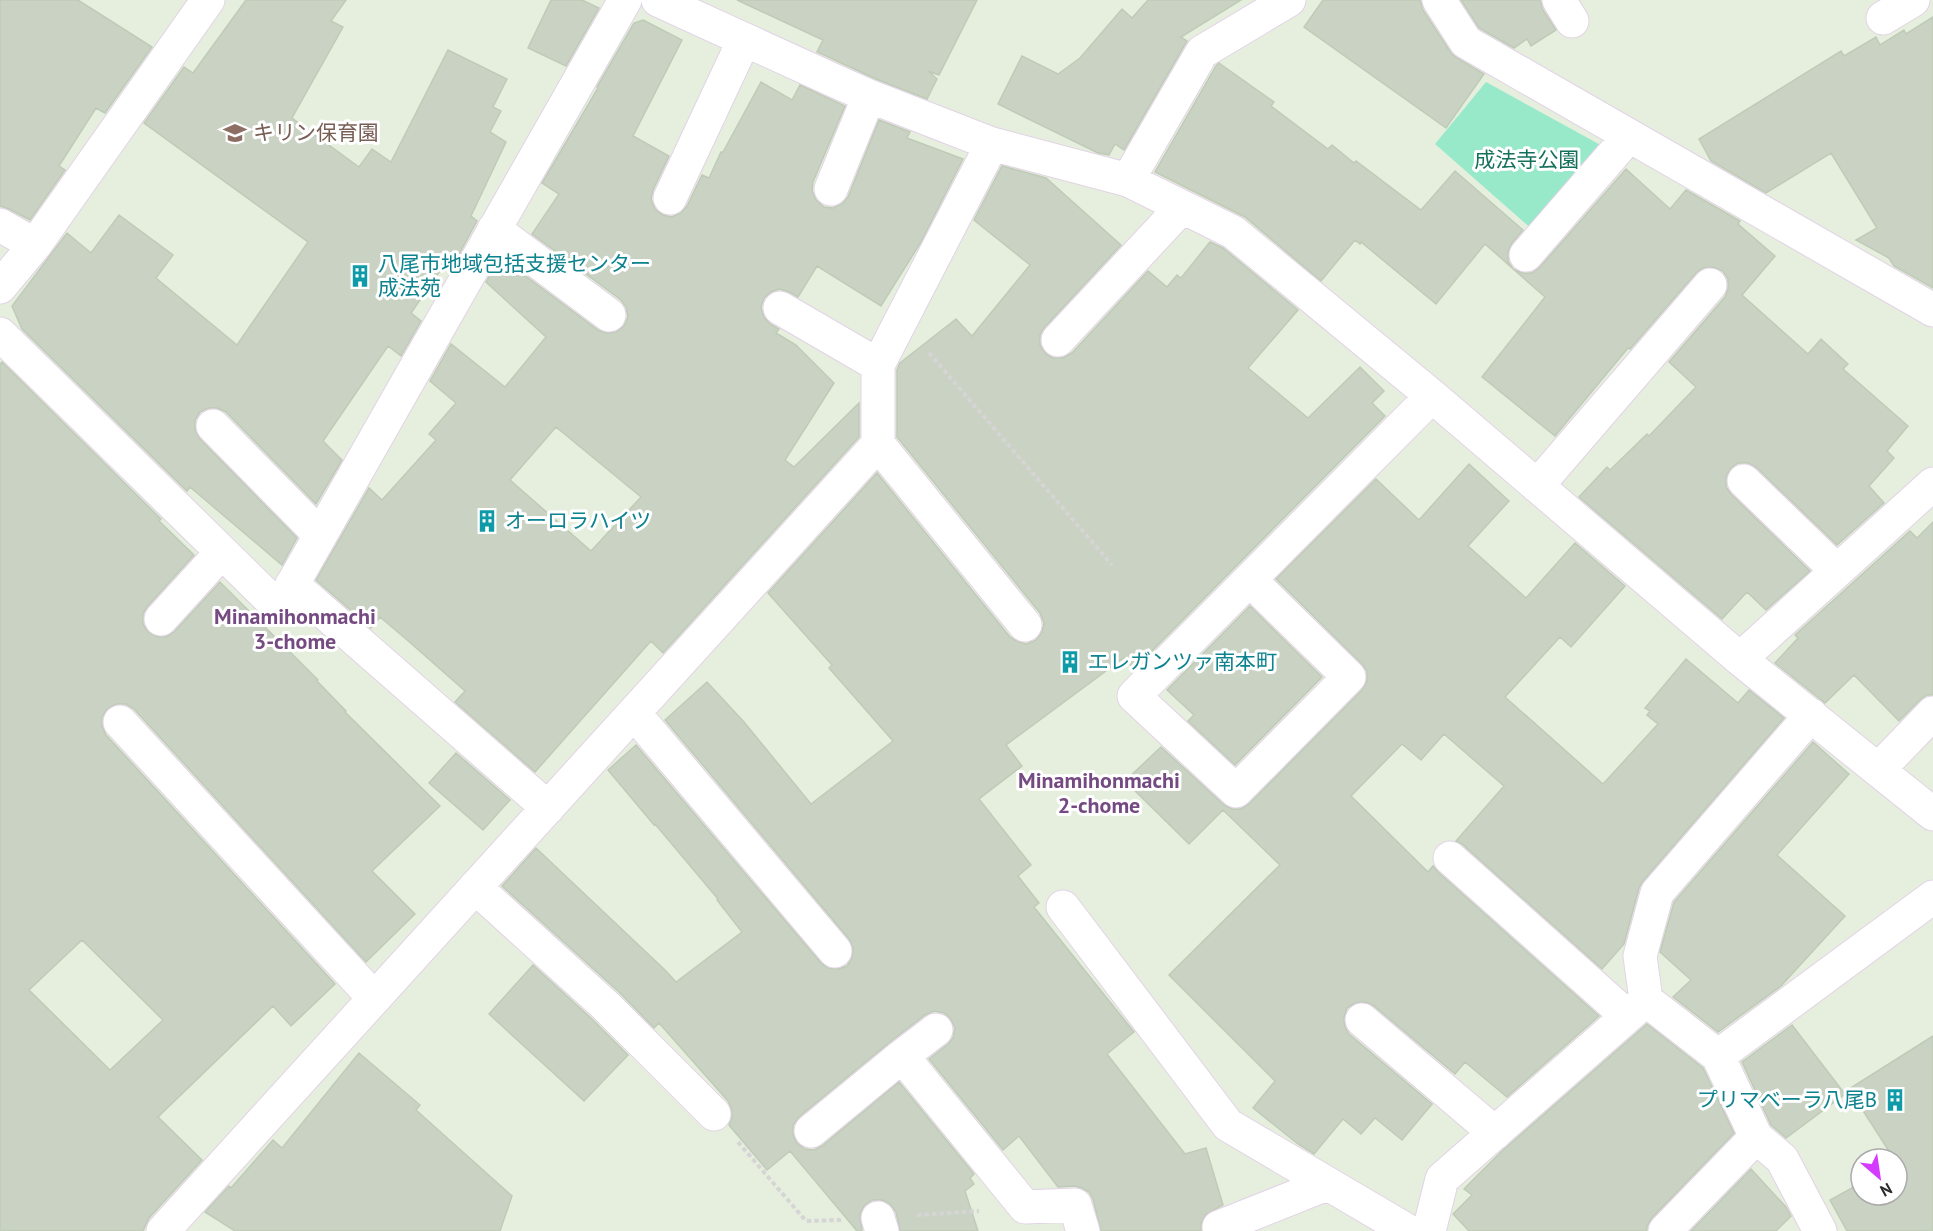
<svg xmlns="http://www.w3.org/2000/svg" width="1933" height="1231" font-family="'PT Sans','Noto Sans JP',sans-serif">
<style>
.green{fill:#97e9ca}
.building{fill:#c9d2c3;stroke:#bfcbb7;stroke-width:1.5;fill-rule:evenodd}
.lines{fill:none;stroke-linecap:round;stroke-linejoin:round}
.minor-casing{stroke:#e2d3e6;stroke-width:35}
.path{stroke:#d5d5d5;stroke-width:4;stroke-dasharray:4.5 3;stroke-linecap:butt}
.minor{stroke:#fff;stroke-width:33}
.labels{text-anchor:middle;stroke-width:6;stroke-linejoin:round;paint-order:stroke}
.education-label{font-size:21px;fill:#785e54;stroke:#fff;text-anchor:start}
.park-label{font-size:21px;fill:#15715b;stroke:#fff}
.culture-label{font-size:21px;fill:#0d838f;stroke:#fff;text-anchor:start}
.neighbourhood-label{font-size:22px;font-weight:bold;fill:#754981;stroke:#fff}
</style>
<rect width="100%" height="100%" fill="#e6efde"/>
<path class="green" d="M 1486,82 L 1606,148 L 1534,231 L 1435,144 Z"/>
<path class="building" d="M 0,0 L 78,0 L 152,47 L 105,113 L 96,108 L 59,166 L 65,170 L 30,220 L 9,209 L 0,206 Z
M 246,0 L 346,0 L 331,21 L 343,27 L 292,118 L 359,167 L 372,149 L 391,162 L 448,50 L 507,79 L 493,107 L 501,111 L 490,132 L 506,142 L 471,216 L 477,221 L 458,256 L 453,252 L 411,313 L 421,321 L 401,356 L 388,346 L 323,441 L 342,460 L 316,504 L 226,412 L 217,408 L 208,408 L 200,412 L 195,420 L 195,430 L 200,439 L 297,538 L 282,565 L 190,487 L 187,491 L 22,329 L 12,306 L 67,233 L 91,253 L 119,215 L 173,255 L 156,278 L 237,345 L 308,242 L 144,123 L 184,67 L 193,73 Z
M 551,0 L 582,0 L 599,8 L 566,66 L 528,48 Z
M 737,0 L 977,0 L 939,75 L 928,71 L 937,79 L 927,99 L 876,79 L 817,52 L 823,40 Z
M 1148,0 L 1241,0 L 1181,37 L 1187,41 L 1124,150 L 1115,144 L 1109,155 L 1098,153 L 998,104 L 1022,56 L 1058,74 L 1080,58 L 1122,9 L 1132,18 Z
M 1323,0 L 1420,0 L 1423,10 L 1451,53 L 1457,58 L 1484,74 L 1446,128 L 1304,27 Z
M 1461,0 L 1540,0 L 1543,10 L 1556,30 L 1531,46 L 1527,39 L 1514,48 L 1479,28 Z
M 1933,17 L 1933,288 L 1894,266 L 1889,258 L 1856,240 L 1877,228 L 1831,153 L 1766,193 L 1711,161 L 1699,139 L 1841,51 L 1844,56 L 1876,37 L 1880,45 L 1904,30 L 1906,34 Z
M 643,20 L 682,40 L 633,136 L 669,156 L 653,190 L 651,199 L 655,209 L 663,215 L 672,217 L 681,213 L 687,206 L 702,175 L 709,178 L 721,152 L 723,152 L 761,82 L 792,100 L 800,85 L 845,106 L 813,182 L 812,191 L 816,200 L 824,207 L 833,208 L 842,204 L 848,197 L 879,120 L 910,132 L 907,138 L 963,159 L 921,242 L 881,306 L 817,266 L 798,297 L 789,292 L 779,289 L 771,292 L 764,298 L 761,307 L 764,317 L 770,324 L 779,329 L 776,333 L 796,345 L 834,383 L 785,460 L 794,467 L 859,403 L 859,437 L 663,653 L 651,641 L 535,772 L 455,702 L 465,691 L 406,639 L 380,617 L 371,628 L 316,580 L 369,488 L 382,500 L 436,440 L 429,434 L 456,403 L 430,381 L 451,344 L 505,387 L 546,337 L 486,282 L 500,257 L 598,330 L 606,333 L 616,332 L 624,326 L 628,317 L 626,307 L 621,300 L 532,234 L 559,194 L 542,183 L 598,88 L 597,87 L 634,23 ZM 556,427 L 641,497 L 591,551 L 510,480 Z
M 1219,63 L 1274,102 L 1271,106 L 1328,149 L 1332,145 L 1354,163 L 1356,161 L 1421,210 L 1455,171 L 1523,230 L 1512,243 L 1508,252 L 1508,261 L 1513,269 L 1522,273 L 1532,273 L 1540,267 L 1626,169 L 1670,209 L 1686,190 L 1740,221 L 1738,224 L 1775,256 L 1742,295 L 1808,354 L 1821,339 L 1848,364 L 1843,369 L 1908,426 L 1887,451 L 1894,458 L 1869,486 L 1884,503 L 1837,545 L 1757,468 L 1748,463 L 1738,463 L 1731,468 L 1726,477 L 1726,487 L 1731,494 L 1810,571 L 1766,610 L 1747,592 L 1722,619 L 1579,497 L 1607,467 L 1610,470 L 1647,434 L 1649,436 L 1696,387 L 1669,362 L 1725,297 L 1728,289 L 1728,279 L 1723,271 L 1713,267 L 1703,268 L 1696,273 L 1630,349 L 1628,348 L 1555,436 L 1482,377 L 1545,297 L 1485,244 L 1436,304 L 1361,242 L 1360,244 L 1355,240 L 1321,281 L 1245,217 L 1155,172 L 1216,66 Z
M 1002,166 L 1046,178 L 1121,245 L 1044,328 L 1040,335 L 1040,345 L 1046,354 L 1053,358 L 1063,358 L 1072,353 L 1148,271 L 1167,287 L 1177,275 L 1181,278 L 1210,242 L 1223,248 L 1298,310 L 1248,368 L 1308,418 L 1360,367 L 1384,391 L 1372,403 L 1385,416 L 1140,663 L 1138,662 L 1132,667 L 1125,657 L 1006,745 L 1022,766 L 979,799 L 1031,865 L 1018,876 L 1039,903 L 1034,907 L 1134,1032 L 1107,1054 L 1185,1154 L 1206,1148 L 1223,1205 L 1205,1215 L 1201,1224 L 1201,1231 L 1101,1231 L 1093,1199 L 1089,1192 L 1082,1188 L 1075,1186 L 1058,1187 L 1019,1136 L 1003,1150 L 929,1059 L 948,1044 L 953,1038 L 955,1028 L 950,1018 L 944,1013 L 934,1011 L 925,1015 L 890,1042 L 799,1117 L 793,1125 L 793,1135 L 797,1143 L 805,1149 L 814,1150 L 822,1146 L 899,1082 L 974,1174 L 970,1178 L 974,1184 L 965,1191 L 978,1231 L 900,1231 L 896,1212 L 890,1204 L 882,1200 L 872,1200 L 864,1206 L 860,1214 L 862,1231 L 857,1231 L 790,1151 L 767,1170 L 729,1125 L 732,1118 L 732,1110 L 728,1101 L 659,1023 L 654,1028 L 619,992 L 502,886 L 536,848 L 665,970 L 676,982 L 742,932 L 717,900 L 718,899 L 655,824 L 654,825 L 608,770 L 636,745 L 821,963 L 828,968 L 838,969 L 847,966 L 852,958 L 853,948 L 849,939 L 665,720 L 707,682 L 744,722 L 811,804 L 893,741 L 829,668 L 832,665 L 768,593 L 877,473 L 1010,637 L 1018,642 L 1027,644 L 1036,640 L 1042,632 L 1044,623 L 1040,613 L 897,437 L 897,370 L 900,363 L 956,319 L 972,336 L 1030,265 L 974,220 Z
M 2,362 L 161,519 L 159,521 L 194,555 L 147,607 L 143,614 L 143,624 L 148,632 L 158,637 L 166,637 L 174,632 L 220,582 L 318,680 L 317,681 L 346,711 L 345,712 L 440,806 L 372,871 L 415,914 L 366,962 L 134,709 L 126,704 L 116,704 L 107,709 L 102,717 L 102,726 L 106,735 L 335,984 L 291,1026 L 273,1006 L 158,1117 L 202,1160 L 149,1218 L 143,1231 L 0,1231 L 0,364 ZM 82,940 L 163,1020 L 110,1070 L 29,990 Z
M 1469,464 L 1509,501 L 1468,546 L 1526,598 L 1575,543 L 1625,586 L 1571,647 L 1560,637 L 1505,697 L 1603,784 L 1658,724 L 1647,715 L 1650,711 L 1645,708 L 1686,659 L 1738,703 L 1749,690 L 1784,718 L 1643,881 L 1639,888 L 1624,944 L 1602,969 L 1462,844 L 1456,841 L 1504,786 L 1444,734 L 1421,760 L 1402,744 L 1351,796 L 1428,872 L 1433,866 L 1438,872 L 1599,1016 L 1507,1097 L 1465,1062 L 1455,1074 L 1374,1006 L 1365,1002 L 1355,1003 L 1347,1008 L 1344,1017 L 1345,1027 L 1349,1034 L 1432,1104 L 1402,1140 L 1375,1118 L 1361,1134 L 1343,1119 L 1314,1154 L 1298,1144 L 1253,1108 L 1275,1081 L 1169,975 L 1280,865 L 1223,810 L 1189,844 L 1125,781 L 1161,747 L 1224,805 L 1232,809 L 1241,809 L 1249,804 L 1362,690 L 1367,681 L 1367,671 L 1362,664 L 1276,579 L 1376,479 L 1419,520 Z
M 1933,522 L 1933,695 L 1927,695 L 1920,700 L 1899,721 L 1854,675 L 1825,703 L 1775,663 L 1798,638 L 1795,635 L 1910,531 L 1917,538 Z
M 1250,606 L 1322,677 L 1235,765 L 1188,721 L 1194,715 L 1167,690 Z
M 1813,742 L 1849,774 L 1777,855 L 1845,916 L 1781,986 L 1718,1032 L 1673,997 L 1691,980 L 1660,952 L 1674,902 Z
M 456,753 L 510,800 L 483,830 L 429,783 Z
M 533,965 L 593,1020 L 628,1055 L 584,1101 L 489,1014 Z
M 1647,1024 L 1703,1068 L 1734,1133 L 1652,1218 L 1647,1226 L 1647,1231 L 1469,1231 L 1453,1214 L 1472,1195 L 1464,1189 L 1502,1151 Z
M 1792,1025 L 1845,1094 L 1786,1138 L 1771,1125 L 1742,1062 Z
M 1933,1036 L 1933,1231 L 1847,1231 L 1830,1200 L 1861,1183 L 1861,1195 L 1897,1195 L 1897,1159 L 1894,1159 L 1849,1089 Z
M 359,1053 L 420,1105 L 416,1110 L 512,1196 L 500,1231 L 235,1231 L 205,1212 L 229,1186 L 231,1188 L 273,1140 L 282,1148 Z
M 1751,1169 L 1786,1207 L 1791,1216 L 1776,1231 L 1691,1231 Z"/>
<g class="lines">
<g class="minor-casing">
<path id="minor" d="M 658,0 L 835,81 L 869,96 L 992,144 L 1128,180 L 1233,232 L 1432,396 L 1740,659 L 1933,814
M 1439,0 L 1466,42 L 1933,310
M 1559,0 L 1572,21
M 1883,18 L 1913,0
M 1128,180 L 1202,52 L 1289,0
M 831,189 L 869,96
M 670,198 L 744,40
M 0,225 L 35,245
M 494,229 L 609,315
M 1526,255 L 1629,136
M 0,287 L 35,245 L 208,0
M 780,308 L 878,365
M 0,334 L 279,608 L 625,0
M 1058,340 L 1182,207
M 213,426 L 320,535
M 878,444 L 1025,625
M 1744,481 L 1837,571
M 1537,486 L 1710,285
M 1250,580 L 1349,677 L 1236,791 L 1134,696 L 1432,396
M 292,584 L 548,808
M 161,619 L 222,552
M 1740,659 L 1933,484
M 634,713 L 835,951
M 120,722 L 374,998
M 1878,770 L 1933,713
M 1450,858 L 1627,1016
M 475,887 L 606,1006 L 714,1114
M 1063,907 L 1228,1125 L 1408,1231
M 1646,1000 L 1640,956 L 1657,893 L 1811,715
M 1362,1020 L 1495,1133
M 902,1056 L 1025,1207 L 1075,1205 L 1083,1231
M 1718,1056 L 1756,1137
M 811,1131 L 902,1056 L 936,1030
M 878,1218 L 882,1231
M 1219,1227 L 1327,1184
M 163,1231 L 878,444 L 878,365 L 992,144
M 1429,1231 L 1442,1179 L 1646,1000 L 1718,1056 L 1933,897
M 1665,1231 L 1756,1137 L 1782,1159 L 1820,1231"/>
</g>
<path class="path" d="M 929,353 L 1112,565
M 738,1142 L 806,1221 L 841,1220
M 917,1215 L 979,1211"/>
<use href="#minor" class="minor"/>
</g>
<defs>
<g id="school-bare" transform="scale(1.8)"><path d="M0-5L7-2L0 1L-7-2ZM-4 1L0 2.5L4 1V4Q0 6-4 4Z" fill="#8d6e63" stroke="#fff" stroke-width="2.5" paint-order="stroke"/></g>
<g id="building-bare" transform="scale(1.8)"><path d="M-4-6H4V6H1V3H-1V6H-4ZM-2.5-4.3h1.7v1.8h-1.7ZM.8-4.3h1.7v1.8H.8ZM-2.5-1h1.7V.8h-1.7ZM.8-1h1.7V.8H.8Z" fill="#0f9aa8" stroke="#fff" stroke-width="2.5" paint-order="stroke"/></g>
</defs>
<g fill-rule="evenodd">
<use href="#school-bare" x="235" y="133"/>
<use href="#building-bare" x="360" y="276"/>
<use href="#building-bare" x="487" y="521"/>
<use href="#building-bare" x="1070" y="662"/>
<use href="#building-bare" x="1895" y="1100"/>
</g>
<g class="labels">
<g class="education-label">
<text x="253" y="140">キリン保育園</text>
</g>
<g class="park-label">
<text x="1527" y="167">成法寺公園</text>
</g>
<g class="culture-label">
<text x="378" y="271">八尾市地域包括支援センター<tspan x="378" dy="24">成法苑</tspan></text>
<text x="505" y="528">オーロラハイツ</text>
<text x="1088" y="669">エレガンツァ南本町</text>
<text x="1877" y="1107" text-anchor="end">プリマベーラ八尾B</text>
</g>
<g class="neighbourhood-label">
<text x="295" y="624">Minamihonmachi<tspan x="295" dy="25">3-chome</tspan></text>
<text x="1099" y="788">Minamihonmachi<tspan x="1099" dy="25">2-chome</tspan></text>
</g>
</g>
<g transform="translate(1879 1177) rotate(151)"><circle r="28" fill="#ffffff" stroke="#ababab" stroke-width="1.5"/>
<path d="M0-4.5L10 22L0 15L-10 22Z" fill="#d43bff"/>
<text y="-9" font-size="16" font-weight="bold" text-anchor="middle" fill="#2c2c2c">N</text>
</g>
</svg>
